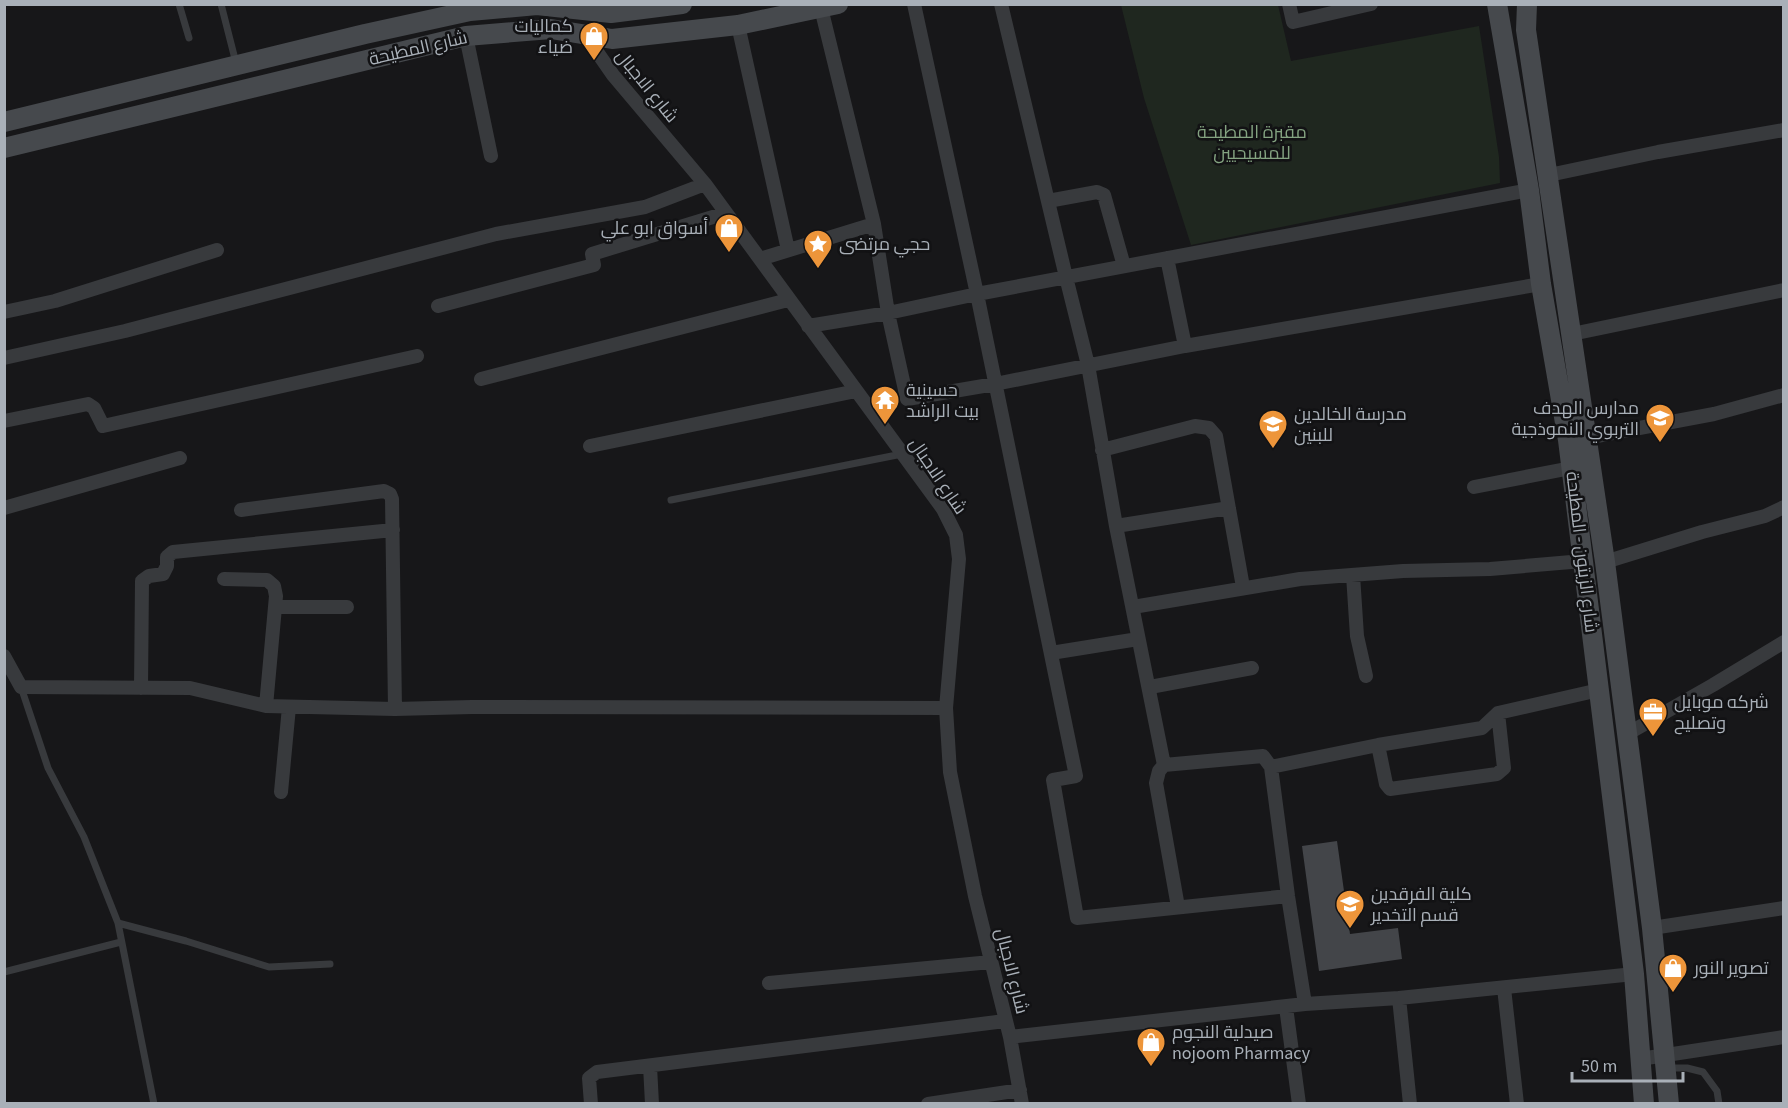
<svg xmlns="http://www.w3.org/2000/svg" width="1788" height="1108" font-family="'Source Sans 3',Cairo,sans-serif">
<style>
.green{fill:#1f271f}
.building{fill:#434549}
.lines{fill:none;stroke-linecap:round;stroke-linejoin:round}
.lane{stroke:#383a3d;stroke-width:7}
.street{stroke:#383a3d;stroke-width:14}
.secondary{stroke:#46494d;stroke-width:20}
.labels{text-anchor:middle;stroke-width:5;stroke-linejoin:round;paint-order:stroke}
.poi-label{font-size:18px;fill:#a9b0b8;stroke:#121214;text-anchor:start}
.street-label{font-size:18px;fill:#a9b0b8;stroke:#121214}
.park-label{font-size:18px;fill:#84a381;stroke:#121214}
</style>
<rect width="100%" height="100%" fill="#171719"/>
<path class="green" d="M 1121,5 L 1278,5 L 1291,61 L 1479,26 L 1499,157 L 1500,183 L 1191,245 L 1144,98 Z"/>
<path class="building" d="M 1337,841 L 1350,934 L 1398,928 L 1402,959 L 1319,971 L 1302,846 Z"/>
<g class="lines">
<path class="lane" d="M 179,4 L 189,38
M 221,4 L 236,63
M 671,500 L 902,454
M 21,687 L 48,768 L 84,837 L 118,923 L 186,941 L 269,967 L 330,964
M 118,923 L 154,1104
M 4,972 L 121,942
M 1669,1068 L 1687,1068 L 1703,1072 L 1717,1091 L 1719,1104"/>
<path class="street" d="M 914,4 L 977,294 L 1076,776 L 1053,780 L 1077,918 L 1288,896
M 1001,4 L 1066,277 L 1088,365 L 1116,526 L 1164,765
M 1289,4 L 1293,22 L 1371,4
M 821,8 L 874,224 L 888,313 L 907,399 L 995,384 L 1185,346 L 1541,284
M 738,25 L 788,250
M 466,36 L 491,156
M 586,36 L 613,75 L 705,184 L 943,509 L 956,535 L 959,559 L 946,708 L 950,772 L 975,896 L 1010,1037 L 1022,1104
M 1549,175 L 1658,152 L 1784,130
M 1048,201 L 1097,192 L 1104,195 L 1124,266
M 1167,258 L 1185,346
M 760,259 L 874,224
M 438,306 L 594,265 L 592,254 L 726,213
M 4,312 L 55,301 L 217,250
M 808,326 L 888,313 L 977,294 L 1529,190
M 1572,334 L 1784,290
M 4,358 L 125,331 L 496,234 L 645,207 L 705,184
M 481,379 L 788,300
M 4,421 L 88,404 L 94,408 L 103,426 L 417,356
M 1586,438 L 1714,414 L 1784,395
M 590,446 L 856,391
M 1102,450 L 1195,426 L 1209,428 L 1216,436 L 1243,587
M 1474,487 L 1571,468
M 4,508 L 180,458
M 241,510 L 384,491 L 390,494 L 392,499 L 395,709
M 1116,526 L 1229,508
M 1605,562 L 1702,532 L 1765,516 L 1784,507
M 1353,575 L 1357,636 L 1366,676
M 224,579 L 267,580 L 274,586 L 276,596 L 266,706
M 275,607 L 347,607
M 1133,607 L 1300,579 L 1403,571 L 1490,569 L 1583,561
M 1051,653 L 1138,639
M 4,656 L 21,687 L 190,688 L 266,706 L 395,709 L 472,707 L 946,708
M 1150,687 L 1252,668
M 141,688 L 142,581 L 149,576 L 163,574 L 167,566 L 167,557 L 173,552 L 393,530
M 1627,734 L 1713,685 L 1784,642
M 1378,745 L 1386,784 L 1390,789 L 1497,774 L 1504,768 L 1498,713
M 1271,767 L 1378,745 L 1482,728 L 1498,713 L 1599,690
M 281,792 L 289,707
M 1178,907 L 1156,783 L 1159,771 L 1164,765 L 1263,756 L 1271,767 L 1288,896 L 1305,1004
M 1652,928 L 1784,908
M 769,983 L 991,962
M 1504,988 L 1517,1104
M 1399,998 L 1410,1104
M 1286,1007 L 1299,1104
M 1010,1037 L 1305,1004 L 1399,998 L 1634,974
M 1640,1059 L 1784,1037
M 650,1066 L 652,1104
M 591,1104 L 589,1078 L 597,1072 L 1005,1021
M 928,1104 L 1020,1090"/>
<path class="secondary" d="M 1497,4 L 1529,190 L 1541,284 L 1568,440 L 1634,974 L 1644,1104
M 1527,4 L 1526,30 L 1605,562 L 1652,928 L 1669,1104
M 4,122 L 365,34 L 470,11 L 537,5 L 611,13 L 682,4
M 4,148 L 466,36 L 551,29 L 612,39 L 738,25 L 838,4"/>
</g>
<defs>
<g id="shop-pin" transform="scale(1.5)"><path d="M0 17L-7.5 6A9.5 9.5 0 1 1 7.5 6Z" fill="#ed953a" stroke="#121214"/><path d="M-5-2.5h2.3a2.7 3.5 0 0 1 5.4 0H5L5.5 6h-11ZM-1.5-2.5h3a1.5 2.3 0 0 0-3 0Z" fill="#fff"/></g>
<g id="sight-pin" transform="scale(1.5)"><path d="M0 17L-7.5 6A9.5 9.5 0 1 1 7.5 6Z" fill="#ed953a" stroke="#121214"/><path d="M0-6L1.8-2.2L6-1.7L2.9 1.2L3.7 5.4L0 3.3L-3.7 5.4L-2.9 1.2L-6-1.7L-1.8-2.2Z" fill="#fff"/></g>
<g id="temple-pin" transform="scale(1.5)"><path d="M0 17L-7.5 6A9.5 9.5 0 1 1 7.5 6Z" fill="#ed953a" stroke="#121214"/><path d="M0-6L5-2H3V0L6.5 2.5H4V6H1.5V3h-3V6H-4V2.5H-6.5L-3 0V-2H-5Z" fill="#fff"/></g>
<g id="school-pin" transform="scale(1.5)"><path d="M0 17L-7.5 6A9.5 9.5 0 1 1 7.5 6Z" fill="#ed953a" stroke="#121214"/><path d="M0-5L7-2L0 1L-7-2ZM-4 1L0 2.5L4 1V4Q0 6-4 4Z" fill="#fff"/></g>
<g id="office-pin" transform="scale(1.5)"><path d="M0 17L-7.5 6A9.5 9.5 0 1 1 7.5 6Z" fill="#ed953a" stroke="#121214"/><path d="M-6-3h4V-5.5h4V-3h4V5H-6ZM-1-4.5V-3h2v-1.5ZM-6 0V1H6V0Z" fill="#fff"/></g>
<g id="university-pin" transform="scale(1.5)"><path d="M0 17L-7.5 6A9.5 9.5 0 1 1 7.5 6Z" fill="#ed953a" stroke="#121214"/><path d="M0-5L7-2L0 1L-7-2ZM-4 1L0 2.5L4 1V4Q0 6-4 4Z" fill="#fff"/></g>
</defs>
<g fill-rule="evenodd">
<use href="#shop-pin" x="594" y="36"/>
<use href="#shop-pin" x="729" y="228"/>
<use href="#sight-pin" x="818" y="244"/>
<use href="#temple-pin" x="885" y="400"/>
<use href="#school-pin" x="1660" y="418"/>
<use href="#school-pin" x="1273" y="424"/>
<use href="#office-pin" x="1653" y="712"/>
<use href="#university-pin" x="1350" y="904"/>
<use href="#shop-pin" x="1673" y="968"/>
<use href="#shop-pin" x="1151" y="1042"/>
</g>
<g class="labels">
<g class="poi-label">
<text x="573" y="32" text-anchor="end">كماليات<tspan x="573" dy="21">ضياء</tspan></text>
<text x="708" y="234" text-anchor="end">أسواق ابو علي</text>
<text x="839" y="250">حجي مرتضى</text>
<text x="906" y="396">حسينية<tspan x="906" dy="21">بيت الراشد</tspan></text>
<text x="1639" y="414" text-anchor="end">مدارس الهدف<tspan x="1639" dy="21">التربوي النموذجية</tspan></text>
<text x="1294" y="420">مدرسة الخالدين<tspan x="1294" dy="21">للبنين</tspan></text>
<text x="1674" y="708">شركه موبايل<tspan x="1674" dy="21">وتصليح</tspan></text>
<text x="1371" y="900">كلية الفرقدين<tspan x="1371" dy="21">قسم التخدير</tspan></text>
<text x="1694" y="974">تصوير النور</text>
<text x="1172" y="1038">صيدلية النجوم<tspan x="1172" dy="21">nojoom Pharmacy</tspan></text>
</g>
<g class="street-label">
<text transform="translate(418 48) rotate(-13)" y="6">شارع المطيحة</text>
<text transform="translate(647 86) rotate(51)" y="6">شارع الاجبال</text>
<text transform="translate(938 476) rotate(56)" y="6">شارع الاجبال</text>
<text transform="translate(1582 552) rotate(83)" y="6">شارع الزيتون - المطيحة</text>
<text transform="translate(1012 971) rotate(76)" y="6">شارع الاجبال</text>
</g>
<g class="park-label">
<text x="1252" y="138">مقبرة المطيحة<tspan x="1252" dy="21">للمسيحيين</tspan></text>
</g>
</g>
<rect width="1788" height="1108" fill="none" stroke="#a9b0b8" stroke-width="12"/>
<path d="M1572 1072v9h111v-9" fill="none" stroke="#a9b0b8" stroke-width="3"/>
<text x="1581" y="1072" font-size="18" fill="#a9b0b8" stroke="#121214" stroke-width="4.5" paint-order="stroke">50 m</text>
</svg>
